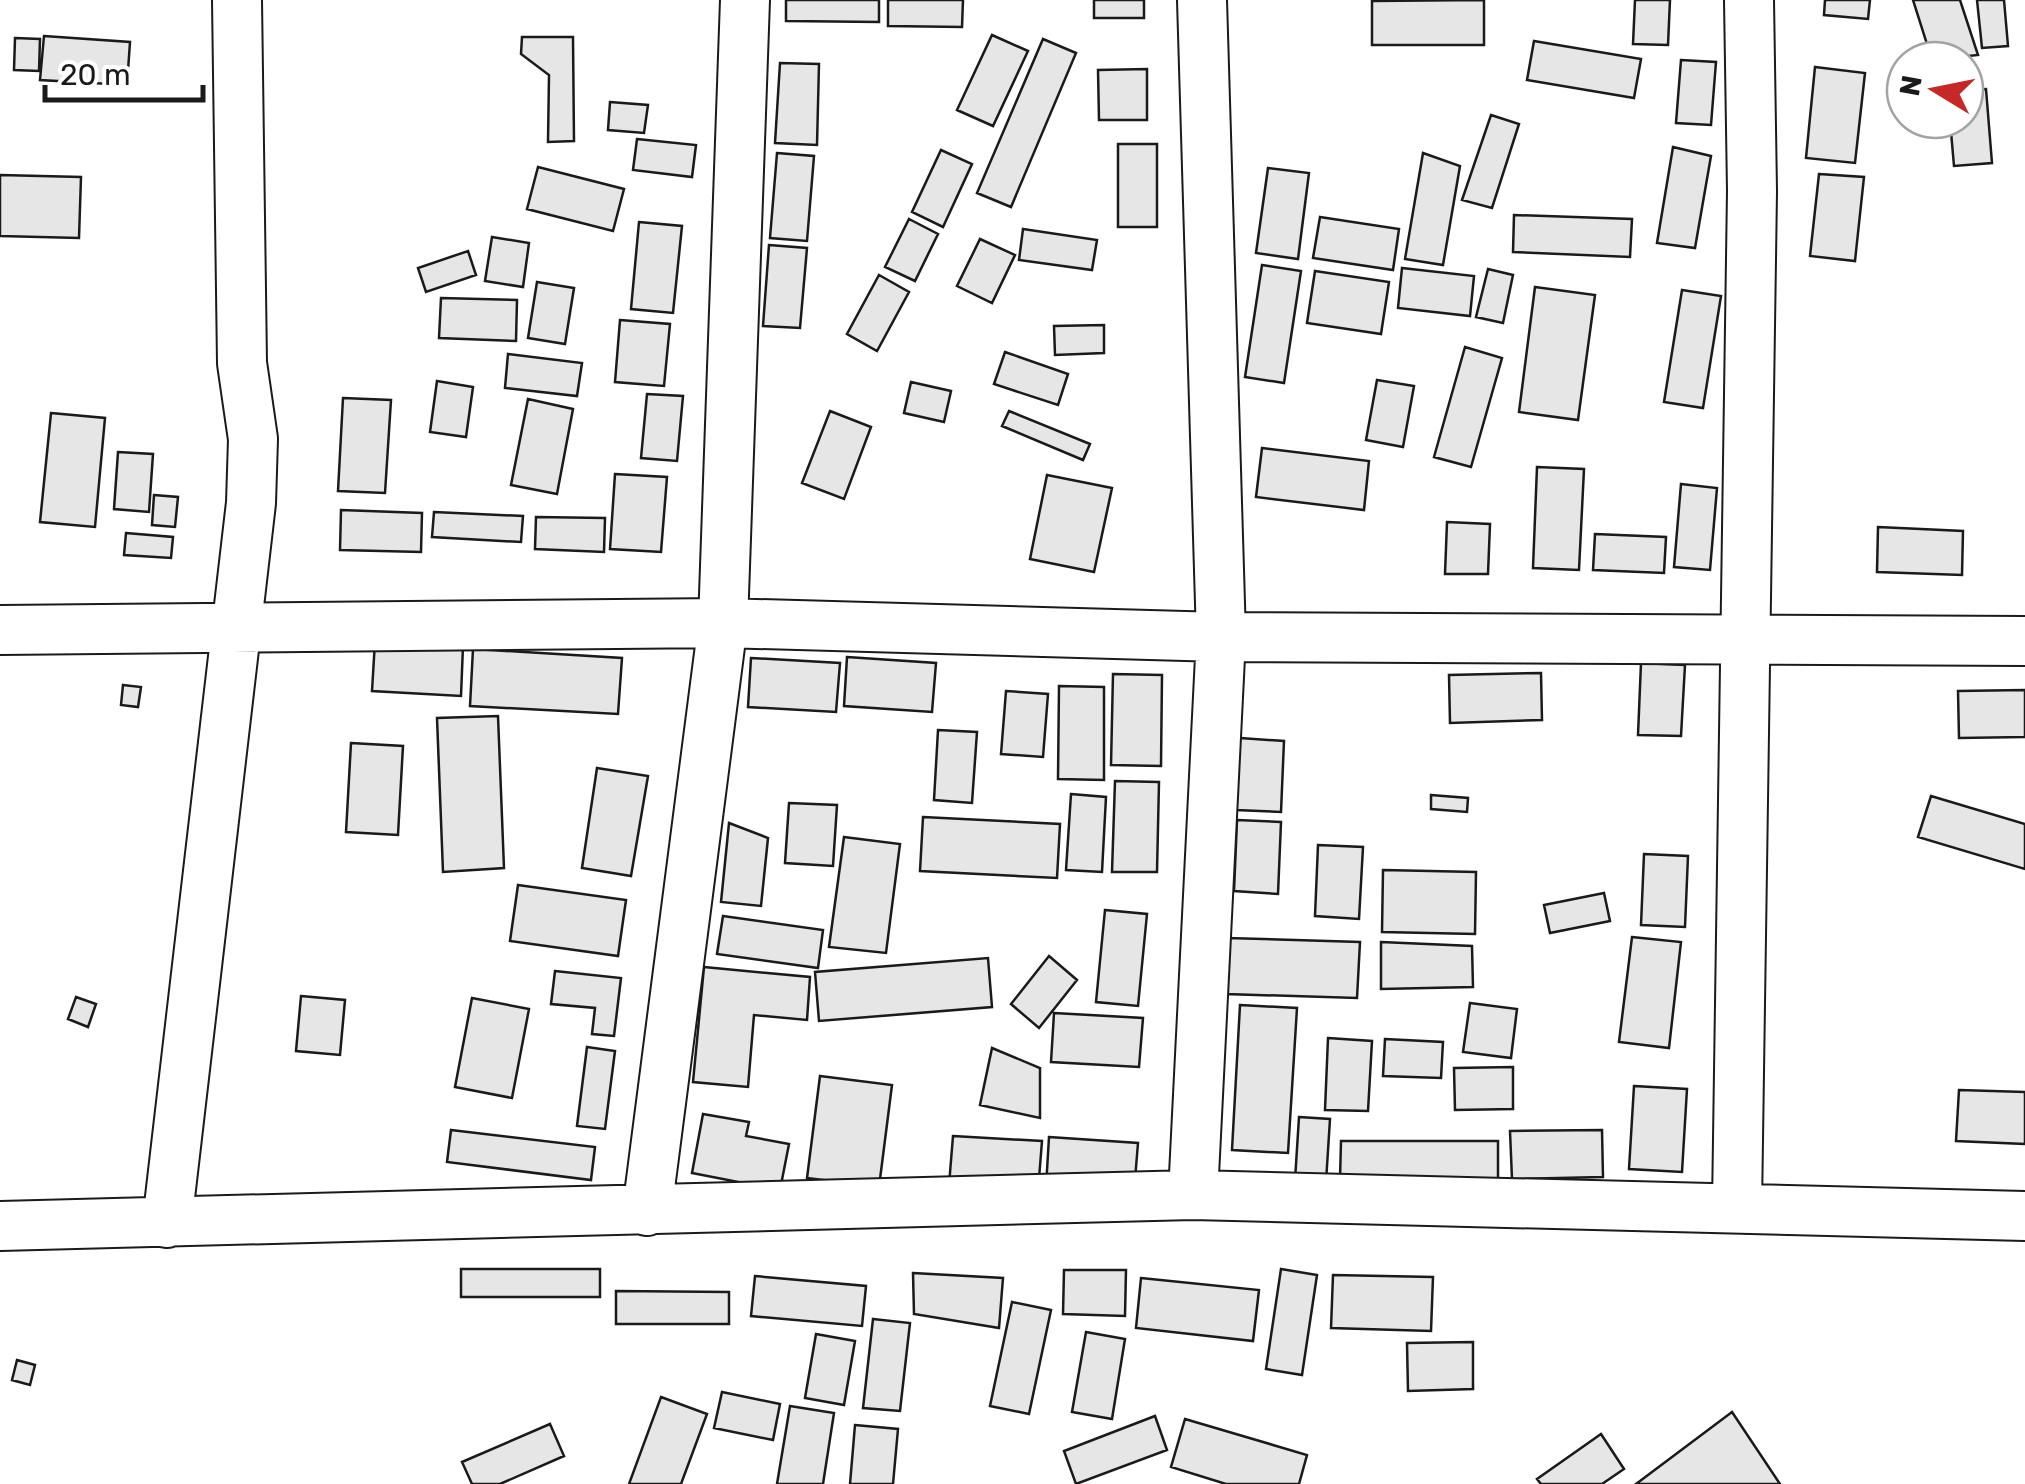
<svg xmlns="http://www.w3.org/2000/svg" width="2025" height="1484" font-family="Rubik,sans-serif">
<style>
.building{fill:#e6e6e6;stroke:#1a1a1a;stroke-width:2.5}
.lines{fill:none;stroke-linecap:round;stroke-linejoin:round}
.street-casing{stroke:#1a1a1a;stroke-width:52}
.street{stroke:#fff;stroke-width:48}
</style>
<rect width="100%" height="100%" fill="#fff"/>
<path class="building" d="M 786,0 L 879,0 L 879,22 L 786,21 Z
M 888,0 L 963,0 L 962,27 L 888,26 Z
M 1094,0 L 1144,0 L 1144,18 L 1094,18 Z
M 1484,0 L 1484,45 L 1372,45 L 1372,1 Z
M 1635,0 L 1670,0 L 1668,45 L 1633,44 Z
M 1825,0 L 1870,0 L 1868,19 L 1824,15 Z
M 1913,0 L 1960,0 L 1978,55 L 1932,60 Z
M 1977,0 L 2004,0 L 2008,46 L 1982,48 Z
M 992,35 L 1028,51 L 993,126 L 957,110 Z
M 44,36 L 130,42 L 127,85 L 40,80 Z
M 522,37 L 573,37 L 574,141 L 548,142 L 549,75 L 521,54 Z
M 15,38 L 40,39 L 39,71 L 14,70 Z
M 1043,39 L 1076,53 L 1011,207 L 977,193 Z
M 1534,41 L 1641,59 L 1634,98 L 1527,80 Z
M 1681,60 L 1716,62 L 1711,125 L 1676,123 Z
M 780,63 L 819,64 L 817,145 L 775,143 Z
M 1815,67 L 1865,73 L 1855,163 L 1806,158 Z
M 1147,69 L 1147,120 L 1099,120 L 1098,70 Z
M 1986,89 L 1992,163 L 1954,166 L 1950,120 L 1965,120 L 1965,90 Z
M 610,102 L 648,105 L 644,133 L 608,130 Z
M 1491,115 L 1519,124 L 1492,208 L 1462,200 Z
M 637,139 L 696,145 L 692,177 L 633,170 Z
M 1118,144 L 1157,144 L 1157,227 L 1118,227 Z
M 1673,147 L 1711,156 L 1695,248 L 1657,243 Z
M 941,150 L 972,164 L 943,227 L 912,212 Z
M 777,153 L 814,156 L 807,241 L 770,238 Z
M 1423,153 L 1460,166 L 1443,265 L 1405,259 Z
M 538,167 L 624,189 L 613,231 L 527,209 Z
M 1268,168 L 1309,173 L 1298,259 L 1256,253 Z
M 1819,174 L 1864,177 L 1855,261 L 1810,256 Z
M 0,175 L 81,177 L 79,238 L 0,236 Z
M 1514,215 L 1632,219 L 1630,257 L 1513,252 Z
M 1320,217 L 1399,229 L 1393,270 L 1313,258 Z
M 909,219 L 938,234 L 915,281 L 885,267 Z
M 639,222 L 682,226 L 673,313 L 631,309 Z
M 1023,229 L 1097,240 L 1092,270 L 1019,260 Z
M 492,237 L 529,243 L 523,287 L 485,281 Z
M 980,239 L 1015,255 L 992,303 L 957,286 Z
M 769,245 L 807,248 L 800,328 L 763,326 Z
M 468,251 L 476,275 L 426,292 L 418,268 Z
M 1262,265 L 1301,271 L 1284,383 L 1245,377 Z
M 1402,268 L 1474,276 L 1470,316 L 1398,308 Z
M 1488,269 L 1513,275 L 1503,323 L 1476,317 Z
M 1315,271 L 1389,282 L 1381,334 L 1307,323 Z
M 879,275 L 909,292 L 877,351 L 847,334 Z
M 537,282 L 574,288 L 565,344 L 528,338 Z
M 1535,287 L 1595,295 L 1578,420 L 1519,412 Z
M 1682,290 L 1721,296 L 1703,408 L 1664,402 Z
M 441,298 L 517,300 L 516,341 L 439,338 Z
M 620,320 L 670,324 L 664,386 L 615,382 Z
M 1104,325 L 1104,353 L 1055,355 L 1054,326 Z
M 1465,347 L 1502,358 L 1471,467 L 1434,457 Z
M 1005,352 L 1068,374 L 1058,405 L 994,384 Z
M 508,354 L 582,363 L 577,396 L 505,388 Z
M 1377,380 L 1414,386 L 1403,447 L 1366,440 Z
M 437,381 L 473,387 L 466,437 L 430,432 Z
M 911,382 L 951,391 L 944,422 L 904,413 Z
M 647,394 L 683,396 L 677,461 L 641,458 Z
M 343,398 L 391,400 L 385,493 L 338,491 Z
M 528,399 L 573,409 L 557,494 L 511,485 Z
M 830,411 L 871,427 L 844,499 L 802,483 Z
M 1009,411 L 1090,444 L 1083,460 L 1002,426 Z
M 51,413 L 105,418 L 95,527 L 40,522 Z
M 1262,448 L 1369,461 L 1364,510 L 1256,497 Z
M 118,452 L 153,454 L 149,512 L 114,509 Z
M 1537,467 L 1584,469 L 1579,570 L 1533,568 Z
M 615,474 L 667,477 L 661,552 L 610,549 Z
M 1047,475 L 1112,488 L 1094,572 L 1030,559 Z
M 1681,484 L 1717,488 L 1710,570 L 1674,567 Z
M 154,495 L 178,497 L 175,527 L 152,525 Z
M 341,510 L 422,513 L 421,552 L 340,550 Z
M 434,512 L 523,516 L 521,542 L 432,537 Z
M 536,517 L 605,518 L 604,552 L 535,549 Z
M 1447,522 L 1490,524 L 1488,574 L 1445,574 Z
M 1878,527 L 1963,531 L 1962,575 L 1877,572 Z
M 126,533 L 173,537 L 171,558 L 124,555 Z
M 1595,534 L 1666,537 L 1664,573 L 1593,570 Z
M 375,641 L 463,646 L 461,696 L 372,691 Z
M 473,649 L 622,658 L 618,714 L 470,706 Z
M 847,657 L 936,663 L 932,712 L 844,706 Z
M 751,658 L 840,663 L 836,712 L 748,707 Z
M 1641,663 L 1685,665 L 1681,736 L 1638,735 Z
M 1541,673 L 1542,720 L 1450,723 L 1449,675 Z
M 1113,674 L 1162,675 L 1161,766 L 1111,765 Z
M 123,685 L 141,687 L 138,707 L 121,705 Z
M 1059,686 L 1104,687 L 1104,780 L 1058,779 Z
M 2025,690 L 2025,737 L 1959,738 L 1958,691 Z
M 1006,691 L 1048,694 L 1043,757 L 1001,754 Z
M 498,716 L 504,868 L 443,872 L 437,718 Z
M 938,730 L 977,732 L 972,803 L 934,800 Z
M 1240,738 L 1284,741 L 1281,812 L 1236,810 Z
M 351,743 L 403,746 L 398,835 L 346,832 Z
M 597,768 L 648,776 L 631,876 L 582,868 Z
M 1115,781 L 1159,782 L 1157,872 L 1112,872 Z
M 1071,794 L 1106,797 L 1102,872 L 1066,870 Z
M 1431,795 L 1468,798 L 1467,812 L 1431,809 Z
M 1931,796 L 2025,824 L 2025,869 L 1918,837 Z
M 789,803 L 837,805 L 833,866 L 785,863 Z
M 923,817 L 1060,824 L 1057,878 L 920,871 Z
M 1237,820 L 1281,822 L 1278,894 L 1234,891 Z
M 729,823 L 768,838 L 761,906 L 721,902 Z
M 844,837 L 900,844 L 886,953 L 829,947 Z
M 1318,845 L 1363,847 L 1359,919 L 1315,916 Z
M 1644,854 L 1688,856 L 1685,927 L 1641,925 Z
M 1383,870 L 1476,872 L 1475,934 L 1382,932 Z
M 518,885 L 626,900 L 618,956 L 510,941 Z
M 1604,893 L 1610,921 L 1550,933 L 1544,905 Z
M 1105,910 L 1147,914 L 1138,1006 L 1096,1002 Z
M 723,916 L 823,930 L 818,968 L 717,954 Z
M 1632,937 L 1681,942 L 1669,1048 L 1619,1042 Z
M 1227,938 L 1360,942 L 1357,998 L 1225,994 Z
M 1381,942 L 1472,946 L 1473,987 L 1381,989 Z
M 1049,956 L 1077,980 L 1039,1028 L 1011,1004 Z
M 988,958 L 992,1007 L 819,1021 L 815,972 Z
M 704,967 L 810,977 L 807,1020 L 754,1015 L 748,1087 L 693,1082 Z
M 555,971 L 621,978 L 614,1036 L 592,1034 L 595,1008 L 551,1004 Z
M 301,996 L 345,1000 L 340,1055 L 296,1051 Z
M 76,997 L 96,1004 L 88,1027 L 68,1019 Z
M 472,998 L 529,1009 L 512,1098 L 455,1087 Z
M 1470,1003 L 1517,1009 L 1511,1058 L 1463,1052 Z
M 1240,1005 L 1297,1008 L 1288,1153 L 1232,1150 Z
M 1054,1013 L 1143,1018 L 1139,1067 L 1051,1062 Z
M 1328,1038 L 1372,1041 L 1368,1111 L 1325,1110 Z
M 1385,1039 L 1443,1042 L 1441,1078 L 1383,1076 Z
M 587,1047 L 615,1051 L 605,1129 L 577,1126 Z
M 992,1048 L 1040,1068 L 1040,1118 L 980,1105 Z
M 1513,1067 L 1513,1109 L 1455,1110 L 1454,1068 Z
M 820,1076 L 892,1085 L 879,1187 L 807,1178 Z
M 1634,1086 L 1687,1089 L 1682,1172 L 1629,1169 Z
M 1959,1090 L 2025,1092 L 2025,1144 L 1956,1141 Z
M 703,1114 L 749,1122 L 746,1136 L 789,1144 L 780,1190 L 692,1173 Z
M 1299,1117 L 1330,1119 L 1326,1182 L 1295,1180 Z
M 451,1130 L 595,1147 L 591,1180 L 447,1162 Z
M 1602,1130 L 1603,1177 L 1512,1179 L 1510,1131 Z
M 953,1136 L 1042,1141 L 1038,1191 L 949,1185 Z
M 1049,1137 L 1138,1143 L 1134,1192 L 1046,1187 Z
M 1341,1141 L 1498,1141 L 1498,1180 L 1340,1179 Z
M 461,1269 L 600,1269 L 600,1297 L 461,1297 Z
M 1281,1269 L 1317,1275 L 1302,1375 L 1266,1369 Z
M 1064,1270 L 1126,1270 L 1125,1316 L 1063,1314 Z
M 913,1273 L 1003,1278 L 999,1328 L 914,1314 Z
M 1333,1275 L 1433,1277 L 1431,1331 L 1331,1328 Z
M 755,1276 L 866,1286 L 862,1326 L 751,1316 Z
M 1141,1278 L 1259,1290 L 1253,1341 L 1136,1328 Z
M 616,1291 L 729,1292 L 729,1324 L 616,1324 Z
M 1012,1302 L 1051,1310 L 1029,1414 L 990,1406 Z
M 873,1319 L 910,1323 L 900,1411 L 863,1408 Z
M 1086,1332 L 1125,1339 L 1112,1419 L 1072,1412 Z
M 816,1334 L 855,1341 L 844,1405 L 805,1398 Z
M 1473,1342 L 1473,1389 L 1408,1391 L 1407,1343 Z
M 17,1360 L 35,1365 L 30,1385 L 12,1380 Z
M 722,1392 L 780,1404 L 773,1440 L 714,1428 Z
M 661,1397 L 707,1414 L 681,1484 L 629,1484 Z
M 790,1406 L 834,1413 L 823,1484 L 777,1484 Z
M 1732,1412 L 1780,1484 L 1636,1484 Z
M 1155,1416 L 1167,1450 L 1076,1484 L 1064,1451 Z
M 1185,1419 L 1307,1455 L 1299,1484 L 1226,1484 L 1171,1467 Z
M 550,1424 L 564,1456 L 500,1484 L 472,1484 L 462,1462 Z
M 855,1425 L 898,1429 L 893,1484 L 850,1484 Z
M 1601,1434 L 1624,1469 L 1602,1484 L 1541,1484 L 1537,1479 Z"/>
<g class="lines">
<g class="street-casing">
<path id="street" d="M 0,630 L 723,623 L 1221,637 L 2025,641
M 1193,1195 L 1221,637 L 1202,0
M 1737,1207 L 1752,191 L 1749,0
M 647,1211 L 723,623 L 745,0
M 167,1223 L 251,503 L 253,439 L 242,363 L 237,0
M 0,1226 L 1193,1195 L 2025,1216"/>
</g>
<use href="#street" class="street"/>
</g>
<g transform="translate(1935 90) rotate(280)"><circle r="48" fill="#ffffff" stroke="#a3a3a3" stroke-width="2.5"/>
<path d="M0-8L18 38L0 25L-18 38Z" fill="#c62828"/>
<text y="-15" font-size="28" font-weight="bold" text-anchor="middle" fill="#1a1a1a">N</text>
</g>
<path d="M45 85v15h158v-15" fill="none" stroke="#1a1a1a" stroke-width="5"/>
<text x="60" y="85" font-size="30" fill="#1a1a1a" stroke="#ffffff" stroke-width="8" paint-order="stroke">20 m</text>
</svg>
